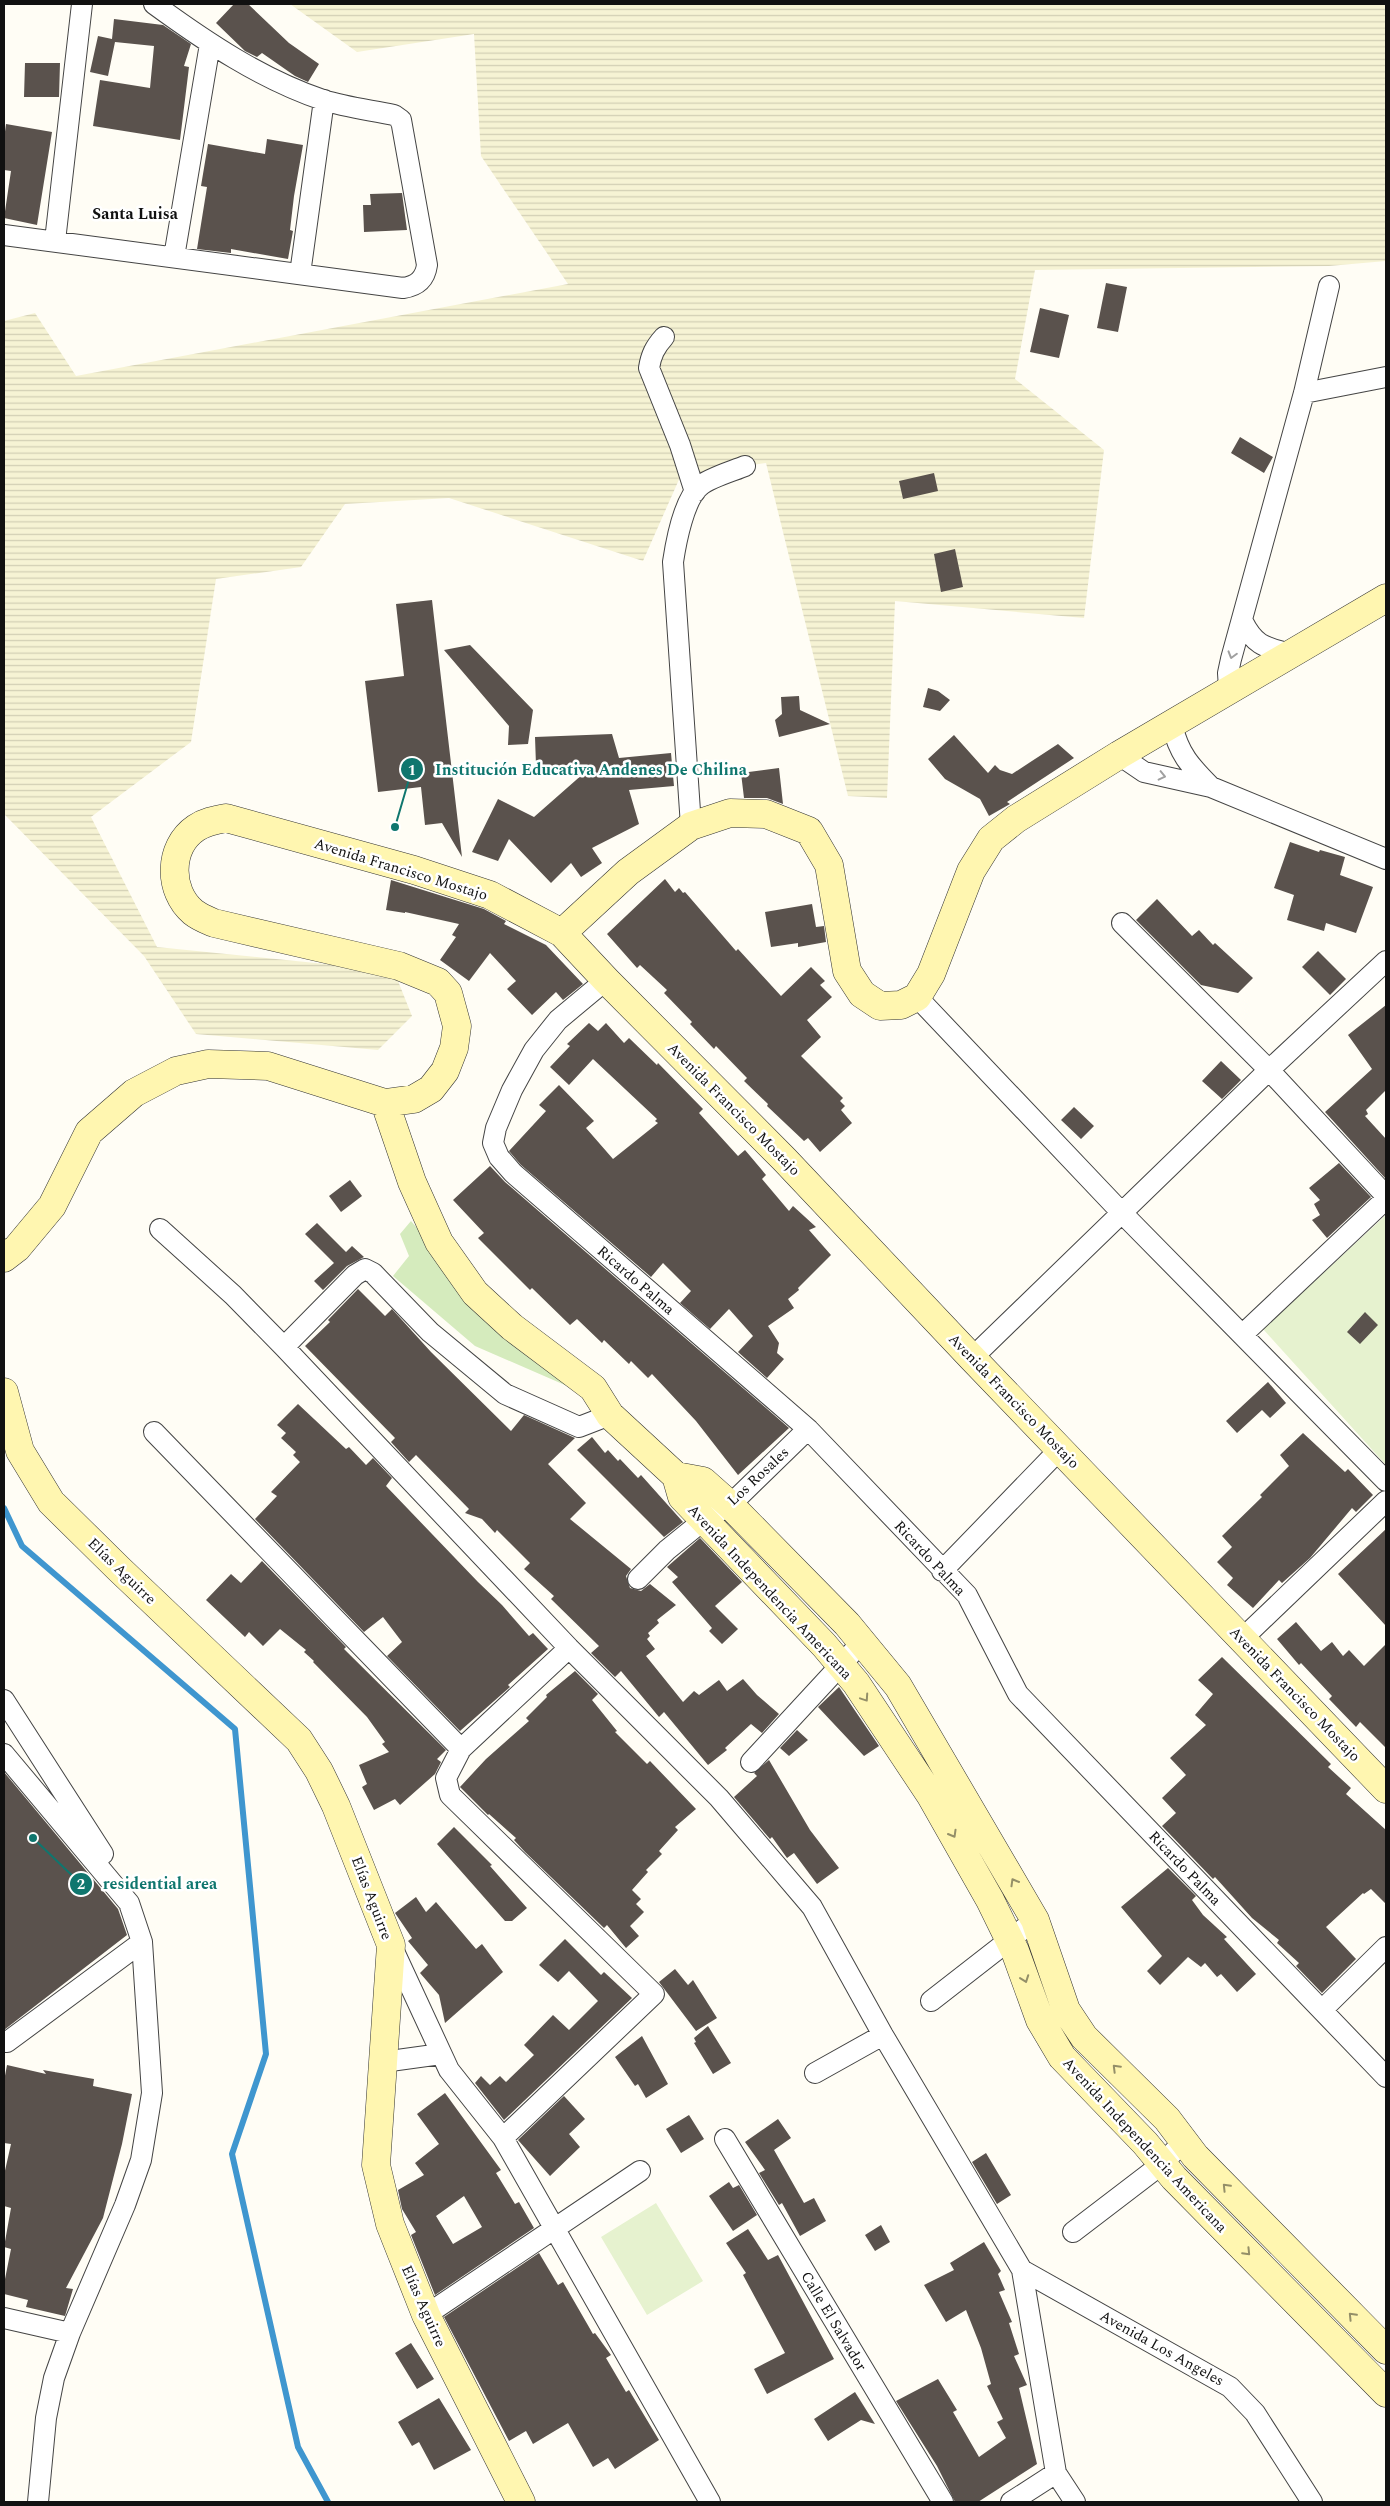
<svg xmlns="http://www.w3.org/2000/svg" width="1390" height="2506" font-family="Spectral,serif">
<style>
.farmland{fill:url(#farmland-rules)}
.park{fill:#d5ebbd}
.pitch{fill:#e6f2cf}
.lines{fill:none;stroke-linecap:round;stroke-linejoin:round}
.stream{stroke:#3f96cf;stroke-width:6}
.building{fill:#5a524d;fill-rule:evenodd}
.street-casing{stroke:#444;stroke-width:22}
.secondary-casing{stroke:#333;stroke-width:29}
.street{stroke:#fff;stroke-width:20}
.secondary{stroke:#fff6b0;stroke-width:28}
.oneway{stroke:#a0a0a0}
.oneway2{stroke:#948f68}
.labels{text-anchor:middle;stroke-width:5;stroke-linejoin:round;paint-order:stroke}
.street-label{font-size:15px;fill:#111;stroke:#fff}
.neighbourhood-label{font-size:16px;font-weight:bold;fill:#111;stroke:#fff}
.leader{fill:none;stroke:#0f766e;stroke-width:2}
.callout-dot{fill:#0f766e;stroke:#fff;stroke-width:2}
.mark-label{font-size:15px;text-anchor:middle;font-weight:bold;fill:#fff}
.callout-label{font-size:16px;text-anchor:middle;font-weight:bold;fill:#0f766e;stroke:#fff;stroke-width:5;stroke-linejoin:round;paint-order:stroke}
</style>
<defs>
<pattern id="farmland-rules" width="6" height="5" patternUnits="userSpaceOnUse" patternTransform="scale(1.25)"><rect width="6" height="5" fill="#f6f3d4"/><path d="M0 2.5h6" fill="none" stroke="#d2cfb5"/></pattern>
</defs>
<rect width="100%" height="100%" fill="#fffdf5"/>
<path class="farmland" d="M 290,4 L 1386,4 L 1386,261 L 1329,266 L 1035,270 L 1015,379 L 1104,450 L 1084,618 L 895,601 L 887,798 L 848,796 L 766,463 L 681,475 L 643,561 L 449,498 L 345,504 L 301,567 L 216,579 L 191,742 L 91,817 L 157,947 L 394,971 L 412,1016 L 378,1050 L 196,1034 L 144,956 L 4,814 L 4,321 L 35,313 L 76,376 L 568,284 L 481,156 L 474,34 L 357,52 Z"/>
<path class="park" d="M 411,1221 L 471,1291 L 574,1389 L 475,1346 L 393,1276 L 409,1256 L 400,1234 Z"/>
<path class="pitch" d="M 1386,1215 L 1386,1465 L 1263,1329 Z
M 656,2203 L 703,2281 L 647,2315 L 601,2237 Z"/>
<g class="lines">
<path class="stream" d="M 4,1508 L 22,1546 L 235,1729 L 266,2054 L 232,2154 L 298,2447 L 328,2502"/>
</g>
<path class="building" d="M 234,4 L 248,4 L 289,43 L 319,64 L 308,82 L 295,76 L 262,53 L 257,57 L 245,51 L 216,23 Z
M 114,19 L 163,25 L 191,44 L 184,66 L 189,67 L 180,140 L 93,126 L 100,80 L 150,88 L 154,46 L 115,42 L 108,76 L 90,72 L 98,36 L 112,39 Z
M 25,63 L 60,63 L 59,97 L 24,97 Z
M 6,124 L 52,132 L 37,225 L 4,218 L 11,171 L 4,170 L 4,139 Z
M 267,139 L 303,145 L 294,196 L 290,230 L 293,231 L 288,259 L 231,249 L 231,253 L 197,249 L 207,187 L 201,186 L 208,144 L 265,154 Z
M 402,193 L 407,230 L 364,232 L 363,205 L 371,205 L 370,194 Z
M 1106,283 L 1127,287 L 1118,332 L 1097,328 Z
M 1040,308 L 1069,315 L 1059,358 L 1030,352 Z
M 1240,437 L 1273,457 L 1264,473 L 1231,453 Z
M 934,473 L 938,491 L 903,499 L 899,481 Z
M 955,549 L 963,587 L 941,592 L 934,554 Z
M 432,600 L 439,661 L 462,857 L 442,823 L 425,825 L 421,787 L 378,792 L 365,681 L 404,676 L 396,604 Z
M 470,645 L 533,710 L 528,744 L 508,745 L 509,726 L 444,650 Z
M 928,688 L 938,691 L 950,700 L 940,711 L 923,707 Z
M 799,696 L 800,710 L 830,724 L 779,737 L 775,720 L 782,714 L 781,697 Z
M 612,734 L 619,758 L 671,753 L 674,786 L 629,790 L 639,824 L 592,848 L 602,863 L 581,877 L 571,863 L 551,883 L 509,839 L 498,861 L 472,852 L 498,799 L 534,817 L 592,766 L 543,773 L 541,762 L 536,765 L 535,737 Z
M 954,735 L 988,773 L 995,765 L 1000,770 L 1012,774 L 1058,744 L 1074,758 L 1007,802 L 1010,804 L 989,816 L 980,799 L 945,779 L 928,759 Z
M 779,768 L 783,804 L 767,798 L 744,798 L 741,773 Z
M 1290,842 L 1319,852 L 1320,850 L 1345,857 L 1340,875 L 1373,887 L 1356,933 L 1326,923 L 1324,931 L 1287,920 L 1294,895 L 1274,888 Z
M 665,879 L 675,892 L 679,888 L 683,893 L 685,892 L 736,951 L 738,949 L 781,996 L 811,967 L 825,981 L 820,985 L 832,997 L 807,1020 L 821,1037 L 801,1056 L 843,1098 L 840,1101 L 845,1106 L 841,1110 L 852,1123 L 820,1152 L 808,1138 L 804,1141 L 767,1106 L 768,1104 L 744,1081 L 747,1078 L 716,1046 L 714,1049 L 690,1024 L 692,1022 L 664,993 L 667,990 L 640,965 L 637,968 L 607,934 Z
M 391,880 L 484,909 L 506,921 L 504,924 L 546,945 L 583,984 L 563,1000 L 556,992 L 532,1015 L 507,989 L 516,981 L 490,953 L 469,981 L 440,960 L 456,937 L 452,935 L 459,924 L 405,912 L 405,913 L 386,910 Z
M 1157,899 L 1192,936 L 1199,930 L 1213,945 L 1215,943 L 1253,978 L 1238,993 L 1201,985 L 1136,920 Z
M 812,904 L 816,927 L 824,926 L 826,942 L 798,947 L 798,943 L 771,947 L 765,912 Z
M 1318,951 L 1346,979 L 1330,995 L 1302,967 Z
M 1386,1005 L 1386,1090 L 1366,1110 L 1368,1114 L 1365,1116 L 1386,1139 L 1386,1179 L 1325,1112 L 1372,1069 L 1348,1035 Z
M 589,1023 L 598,1031 L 606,1023 L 624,1043 L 629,1038 L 657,1065 L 658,1063 L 703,1109 L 699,1113 L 738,1156 L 745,1150 L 766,1175 L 762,1179 L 789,1211 L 793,1206 L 816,1227 L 809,1230 L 831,1255 L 798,1288 L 799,1290 L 788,1299 L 794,1308 L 768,1326 L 779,1343 L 777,1353 L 784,1359 L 767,1378 L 738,1352 L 753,1336 L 729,1309 L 710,1329 L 680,1303 L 691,1291 L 663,1263 L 651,1277 L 521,1165 L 509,1151 L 546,1111 L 539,1105 L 559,1085 L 594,1121 L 586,1128 L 613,1159 L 658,1123 L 655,1121 L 657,1119 L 593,1059 L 569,1085 L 550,1067 L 570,1046 L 567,1044 Z
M 1221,1061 L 1241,1080 L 1222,1099 L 1202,1081 Z
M 1074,1107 L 1094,1126 L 1081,1139 L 1061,1120 Z
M 1339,1163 L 1371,1197 L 1327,1238 L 1312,1220 L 1320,1215 L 1314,1204 L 1320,1200 L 1309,1188 Z
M 490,1166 L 505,1182 L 789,1428 L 738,1475 L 696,1421 L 652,1374 L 648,1378 L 631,1361 L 629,1364 L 604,1340 L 602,1343 L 577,1319 L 570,1325 L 532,1288 L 530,1290 L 478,1238 L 484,1233 L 453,1200 Z
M 350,1180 L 362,1196 L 341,1212 L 329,1196 Z
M 317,1223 L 346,1252 L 352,1246 L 364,1257 L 347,1266 L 323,1290 L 314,1281 L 334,1263 L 305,1234 Z
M 358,1289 L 385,1316 L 392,1309 L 431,1352 L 511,1431 L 524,1415 L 575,1438 L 548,1464 L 586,1503 L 570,1519 L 631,1569 L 626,1576 L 630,1588 L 641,1591 L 650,1584 L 676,1605 L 657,1620 L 659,1623 L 648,1633 L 650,1636 L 647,1639 L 655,1649 L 646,1656 L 683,1702 L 694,1691 L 699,1695 L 719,1680 L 727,1691 L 743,1679 L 757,1695 L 779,1714 L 762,1733 L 751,1724 L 725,1748 L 727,1750 L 708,1765 L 664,1712 L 659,1717 L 621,1671 L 615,1677 L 591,1653 L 599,1646 L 551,1599 L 554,1596 L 524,1569 L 530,1563 L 497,1530 L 495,1533 L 482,1519 L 465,1513 L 469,1509 L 416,1455 L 409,1462 L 391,1442 L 395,1438 L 305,1346 L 330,1322 L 328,1320 Z
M 1365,1312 L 1378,1325 L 1360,1344 L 1347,1332 Z
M 1268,1382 L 1286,1403 L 1270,1418 L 1262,1410 L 1237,1433 L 1226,1421 Z
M 298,1404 L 346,1449 L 349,1447 L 366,1465 L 373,1458 L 392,1478 L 386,1486 L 478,1582 L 502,1605 L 529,1636 L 533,1633 L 548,1649 L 508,1685 L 510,1687 L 460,1731 L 387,1656 L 402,1642 L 383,1617 L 364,1632 L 255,1519 L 277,1496 L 271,1492 L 300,1462 L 293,1455 L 296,1452 L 281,1438 L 286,1433 L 277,1425 Z
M 1303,1433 L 1345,1472 L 1348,1469 L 1373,1495 L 1356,1512 L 1352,1508 L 1310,1558 L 1282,1583 L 1279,1580 L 1253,1608 L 1227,1585 L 1233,1578 L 1217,1562 L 1232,1547 L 1222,1536 L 1262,1497 L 1260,1495 L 1289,1466 L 1280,1455 Z
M 592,1437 L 605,1453 L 608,1450 L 618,1461 L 620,1459 L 638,1478 L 641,1475 L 683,1522 L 664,1537 L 577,1450 Z
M 1386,1529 L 1386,1626 L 1338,1574 Z
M 700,1538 L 742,1582 L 715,1606 L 738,1629 L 722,1644 L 709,1631 L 712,1628 L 672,1582 L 678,1577 L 667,1567 Z
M 262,1561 L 346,1647 L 344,1649 L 446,1750 L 437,1759 L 441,1762 L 435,1774 L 400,1805 L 395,1799 L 374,1810 L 362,1787 L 367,1784 L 359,1765 L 389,1752 L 382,1744 L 385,1742 L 367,1717 L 313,1662 L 314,1661 L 304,1652 L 306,1650 L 280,1629 L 263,1646 L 249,1632 L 245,1637 L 206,1600 L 231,1574 L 241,1583 Z
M 1296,1622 L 1321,1651 L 1332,1642 L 1343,1656 L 1349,1650 L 1364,1666 L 1386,1644 L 1386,1748 L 1360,1722 L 1356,1727 L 1329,1699 L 1332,1696 L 1301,1663 L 1299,1665 L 1277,1639 Z
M 1222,1657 L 1331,1764 L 1328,1767 L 1351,1788 L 1346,1794 L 1386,1830 L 1386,1904 L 1371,1889 L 1364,1894 L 1363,1893 L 1326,1927 L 1356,1959 L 1322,1993 L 1296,1966 L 1299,1963 L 1277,1943 L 1279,1940 L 1252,1918 L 1215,1877 L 1213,1879 L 1162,1826 L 1176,1813 L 1162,1798 L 1186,1775 L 1170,1758 L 1206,1725 L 1195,1715 L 1213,1694 L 1198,1680 Z
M 575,1671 L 598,1694 L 592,1700 L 617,1731 L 615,1732 L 647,1764 L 650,1761 L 696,1809 L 675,1827 L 678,1830 L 659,1851 L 662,1854 L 646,1870 L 648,1872 L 632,1890 L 641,1899 L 636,1904 L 644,1912 L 630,1926 L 639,1936 L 626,1948 L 607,1925 L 604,1928 L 525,1852 L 514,1840 L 516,1838 L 489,1814 L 488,1815 L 460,1787 L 486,1759 L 529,1721 L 526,1718 L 547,1697 L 546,1695 Z
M 839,1687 L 879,1746 L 864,1756 L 818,1707 Z
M 797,1730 L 808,1740 L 789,1756 L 780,1748 Z
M 769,1760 L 810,1830 L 839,1868 L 817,1884 L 794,1853 L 787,1858 L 772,1837 L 770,1839 L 734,1797 L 757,1776 L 754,1773 Z
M 4,1772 L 118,1909 L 127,1935 L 4,2030 Z
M 454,1827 L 492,1865 L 490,1866 L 527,1908 L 512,1921 L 505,1921 L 437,1844 Z
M 1168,1868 L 1196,1896 L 1192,1900 L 1203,1915 L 1227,1937 L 1224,1939 L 1256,1974 L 1237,1992 L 1221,1974 L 1217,1977 L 1205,1963 L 1201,1967 L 1188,1957 L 1160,1985 L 1147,1971 L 1162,1956 L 1121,1907 Z
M 416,1897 L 426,1912 L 436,1902 L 476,1949 L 482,1944 L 503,1972 L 445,2023 L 439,1995 L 420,1973 L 428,1965 L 408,1941 L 412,1938 L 395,1913 Z
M 565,1939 L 601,1975 L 604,1972 L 632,1998 L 504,2120 L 475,2083 L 481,2076 L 490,2085 L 500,2076 L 506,2082 L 534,2055 L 524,2045 L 553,2015 L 569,2030 L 598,2001 L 569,1971 L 558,1982 L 539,1965 Z
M 675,1969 L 688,1985 L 693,1980 L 717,2018 L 696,2031 L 659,1982 Z
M 708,2026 L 731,2063 L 713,2074 L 694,2043 L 696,2042 L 694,2038 Z
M 642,2036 L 668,2084 L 646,2098 L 638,2084 L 635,2086 L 615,2057 Z
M 7,2065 L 46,2074 L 43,2070 L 94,2079 L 93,2086 L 132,2094 L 122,2144 L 103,2218 L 66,2288 L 73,2289 L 65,2316 L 26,2307 L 28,2300 L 4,2294 L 4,2284 L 11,2249 L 4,2247 L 11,2208 L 4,2206 L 4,2175 L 11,2144 L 4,2143 L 4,2081 Z
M 445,2093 L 501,2170 L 496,2173 L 515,2204 L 519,2202 L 534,2228 L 435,2295 L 411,2235 L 416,2232 L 402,2209 L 398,2190 L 424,2175 L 415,2163 L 439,2144 L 417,2114 ZM 464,2196 L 482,2227 L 453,2244 L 436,2216 Z
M 564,2096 L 585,2119 L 569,2134 L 580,2147 L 550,2176 L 518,2140 Z
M 689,2115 L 704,2139 L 681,2153 L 666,2129 Z
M 778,2119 L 791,2138 L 774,2150 L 804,2203 L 814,2198 L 826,2221 L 800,2236 L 782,2203 L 779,2205 L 759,2173 L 765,2170 L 745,2142 Z
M 986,2153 L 1011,2195 L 997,2204 L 972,2162 Z
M 729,2182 L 733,2188 L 739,2185 L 757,2215 L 733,2231 L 709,2196 Z
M 881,2225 L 890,2242 L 875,2251 L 865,2235 Z
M 748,2229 L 768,2260 L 778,2255 L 834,2359 L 767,2394 L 754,2369 L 785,2353 L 743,2275 L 746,2273 L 726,2243 Z
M 984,2242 L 1001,2271 L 998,2274 L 1005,2290 L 999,2292 L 1012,2322 L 1009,2323 L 1019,2354 L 1014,2356 L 1027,2385 L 1019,2388 L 1037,2464 L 978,2502 L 955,2502 L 937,2466 L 896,2401 L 938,2379 L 957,2410 L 953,2412 L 979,2457 L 1006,2438 L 997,2422 L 1003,2419 L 987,2386 L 991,2384 L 981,2348 L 966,2310 L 946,2322 L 924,2285 L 954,2270 L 950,2263 Z
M 539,2253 L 558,2285 L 563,2282 L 593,2334 L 595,2333 L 611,2355 L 606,2358 L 626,2392 L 629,2390 L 659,2440 L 615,2469 L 608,2458 L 593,2467 L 568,2423 L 533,2444 L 526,2431 L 509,2441 L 444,2317 Z
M 411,2343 L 434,2379 L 417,2389 L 395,2353 Z
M 855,2392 L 875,2424 L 861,2420 L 828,2441 L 814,2419 Z
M 439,2398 L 471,2450 L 434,2470 L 419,2442 L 412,2446 L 398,2422 Z"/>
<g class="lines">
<g class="street-casing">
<path id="street" d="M 4,235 L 403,288 C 417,286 425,279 427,265 L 401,120 L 394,115 C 370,110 345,107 323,100 C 261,79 206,42 154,4
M 55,241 L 82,4
M 174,257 L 210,44
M 300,274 L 324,100
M 664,337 C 655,347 651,355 649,368 L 680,445 L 695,492
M 1304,393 L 1386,377
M 1243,622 C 1255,646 1265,647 1290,654
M 1229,688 L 1228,673 L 1231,659 L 1304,393 L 1329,286
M 1172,725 C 1179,754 1190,766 1211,787
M 1119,755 L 1144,772 L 1211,787 L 1386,859
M 691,826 L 673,562 C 676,542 684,499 700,486 C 709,478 733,471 745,466
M 1122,923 L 1269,1070 L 1386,1196
M 606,980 L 558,1020 L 534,1050 L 512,1090 L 496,1128 L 493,1143 L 499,1157 L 513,1173 L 808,1429 L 967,1595 L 1018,1694 L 1386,2077
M 917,997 L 1121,1212 L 1386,1481
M 160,1229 L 233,1295 L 284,1347 L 569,1648 L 719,1798 L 812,1907 L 883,2035 L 1022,2270 L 1056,2473 L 1075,2502
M 1242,1335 L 1386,1199
M 284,1347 L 355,1275 L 365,1269 L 373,1273 L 430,1332 L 505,1394 L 579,1427 L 610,1415
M 972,1358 L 1269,1070 L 1386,961
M 154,1432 L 461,1749
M 942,1571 L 1060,1449
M 638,1579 L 667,1550 L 704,1520 L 730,1505 L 808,1429
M 1242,1639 L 1386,1501
M 4,1700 L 103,1854
M 4,1754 L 129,1903 L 142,1942 L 152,2093 L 141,2160 L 125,2205 L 70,2333 L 54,2378 L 46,2418 L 38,2502
M 751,1762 L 862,1642
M 392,1947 L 449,2070 L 503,2138 L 710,2502
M 931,2001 L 1035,1920
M 1322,2010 L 1386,1947
M 7,2042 L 142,1942
M 383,2062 L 441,2054
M 815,2073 L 883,2035
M 503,2138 L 654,1994 L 450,1795 L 446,1778 L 461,1749 L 569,1648
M 725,2139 L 943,2502
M 1073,2232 L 1162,2164 L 1183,2142
M 1022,2270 L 1230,2387 L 1255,2413 L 1312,2502
M 426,2315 L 640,2171
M 4,2318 L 70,2333
M 1011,2502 L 1056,2473"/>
</g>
<g class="secondary-casing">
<path id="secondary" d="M 562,933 L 628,872 L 691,826 L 730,813 L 766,814 L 809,831 L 829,865 L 847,971 L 862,994 L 880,1006 L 901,1005 L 917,997 L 931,974 L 971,871 L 991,839 L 1016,819 L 1119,755 L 1386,598
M 385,1103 L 412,1182 L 439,1242 L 475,1293 L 512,1327 L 593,1388 L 610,1415 L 676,1476 L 682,1497 L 824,1645 L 856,1683 L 931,1796 L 990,1900 L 1015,1951 L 1040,2020 L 1062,2057 L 1145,2143 L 1174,2178 L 1386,2393
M 4,1258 L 17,1248 L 52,1206 L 89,1132 L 134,1093 L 176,1071 L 208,1064 L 268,1066 L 385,1103 L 414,1099 L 431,1089 L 445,1071 L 454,1048 L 457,1026 L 448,993 L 438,982 L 399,966 L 214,923 C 207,920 199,917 193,912 C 168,891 168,847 196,828 C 205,822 215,820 226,818 L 414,870 L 490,895 L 562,933 L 606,980 L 784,1159 L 972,1358 L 1386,1789
M 4,1392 L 20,1451 L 51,1502 L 119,1569 L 299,1740 L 319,1771 L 336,1806 L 391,1945 L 376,2165 L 390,2224 L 426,2315 L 521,2502
M 676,1476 L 703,1481 L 730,1505 L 847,1624 L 898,1686 L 1035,1920 L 1066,2010 L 1084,2037 L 1167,2119 L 1195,2156 L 1386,2350"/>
</g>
<use href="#street" class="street"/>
<use href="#secondary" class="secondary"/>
</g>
<defs><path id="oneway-chevron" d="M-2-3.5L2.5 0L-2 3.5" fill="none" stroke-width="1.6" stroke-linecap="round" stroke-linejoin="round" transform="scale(1.25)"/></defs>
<g class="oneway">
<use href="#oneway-chevron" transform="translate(1232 655) rotate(106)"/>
<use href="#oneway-chevron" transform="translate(1162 776) rotate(13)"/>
</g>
<g class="oneway2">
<use href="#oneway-chevron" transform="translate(865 1698) rotate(56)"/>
<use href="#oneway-chevron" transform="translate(953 1834) rotate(60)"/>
<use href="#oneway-chevron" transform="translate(1014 1882) rotate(-120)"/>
<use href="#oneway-chevron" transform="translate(1025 1979) rotate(70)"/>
<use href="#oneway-chevron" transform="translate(1116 2068) rotate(-135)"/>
<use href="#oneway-chevron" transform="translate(1226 2187) rotate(-134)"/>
<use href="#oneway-chevron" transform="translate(1247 2252) rotate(46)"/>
<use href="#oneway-chevron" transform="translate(1352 2316) rotate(-134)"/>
</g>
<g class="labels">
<g class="street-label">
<text transform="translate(401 869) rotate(17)" y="5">Avenida Francisco Mostajo</text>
<text transform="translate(734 1109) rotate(45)" y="5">Avenida Francisco Mostajo</text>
<text transform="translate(636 1280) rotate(41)" y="5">Ricardo Palma</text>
<text transform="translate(1014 1401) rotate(46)" y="5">Avenida Francisco Mostajo</text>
<text transform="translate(758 1476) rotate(-43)" y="5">Los Rosales</text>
<text transform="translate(930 1558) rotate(47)" y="5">Ricardo Palma</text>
<text transform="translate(122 1571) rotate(44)" y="5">Elías Aguirre</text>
<text transform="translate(770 1592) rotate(47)" y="5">Avenida Independencia Americana</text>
<text transform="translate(1295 1694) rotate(46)" y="5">Avenida Francisco Mostajo</text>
<text transform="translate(1185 1868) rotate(46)" y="5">Ricardo Palma</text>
<text transform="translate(372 1898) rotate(69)" y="5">Elías Aguirre</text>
<text transform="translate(1145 2145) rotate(47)" y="5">Avenida Independencia Americana</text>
<text transform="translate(424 2306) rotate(66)" y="5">Elías Aguirre</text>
<text transform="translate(834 2321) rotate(59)" y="5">Calle El Salvador</text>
<text transform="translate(1162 2348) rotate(29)" y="5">Avenida Los Angeles</text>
</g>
<g class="neighbourhood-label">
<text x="135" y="219">Santa Luisa</text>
</g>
</g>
<path class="leader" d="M395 827L412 769M33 1838L81 1884"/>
<g class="callout-dot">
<circle cx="395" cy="827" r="5"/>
<circle cx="33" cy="1838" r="5"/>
<circle cx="412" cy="769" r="12"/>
<circle cx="81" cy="1884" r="12"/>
</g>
<g class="mark-label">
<text x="412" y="775">1</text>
<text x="81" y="1889">2</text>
</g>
<g class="callout-label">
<text x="591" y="775">Institución Educativa Andenes De Chilina</text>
<text x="160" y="1889">residential area</text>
</g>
<rect width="1390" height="2506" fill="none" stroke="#111111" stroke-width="10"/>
</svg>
